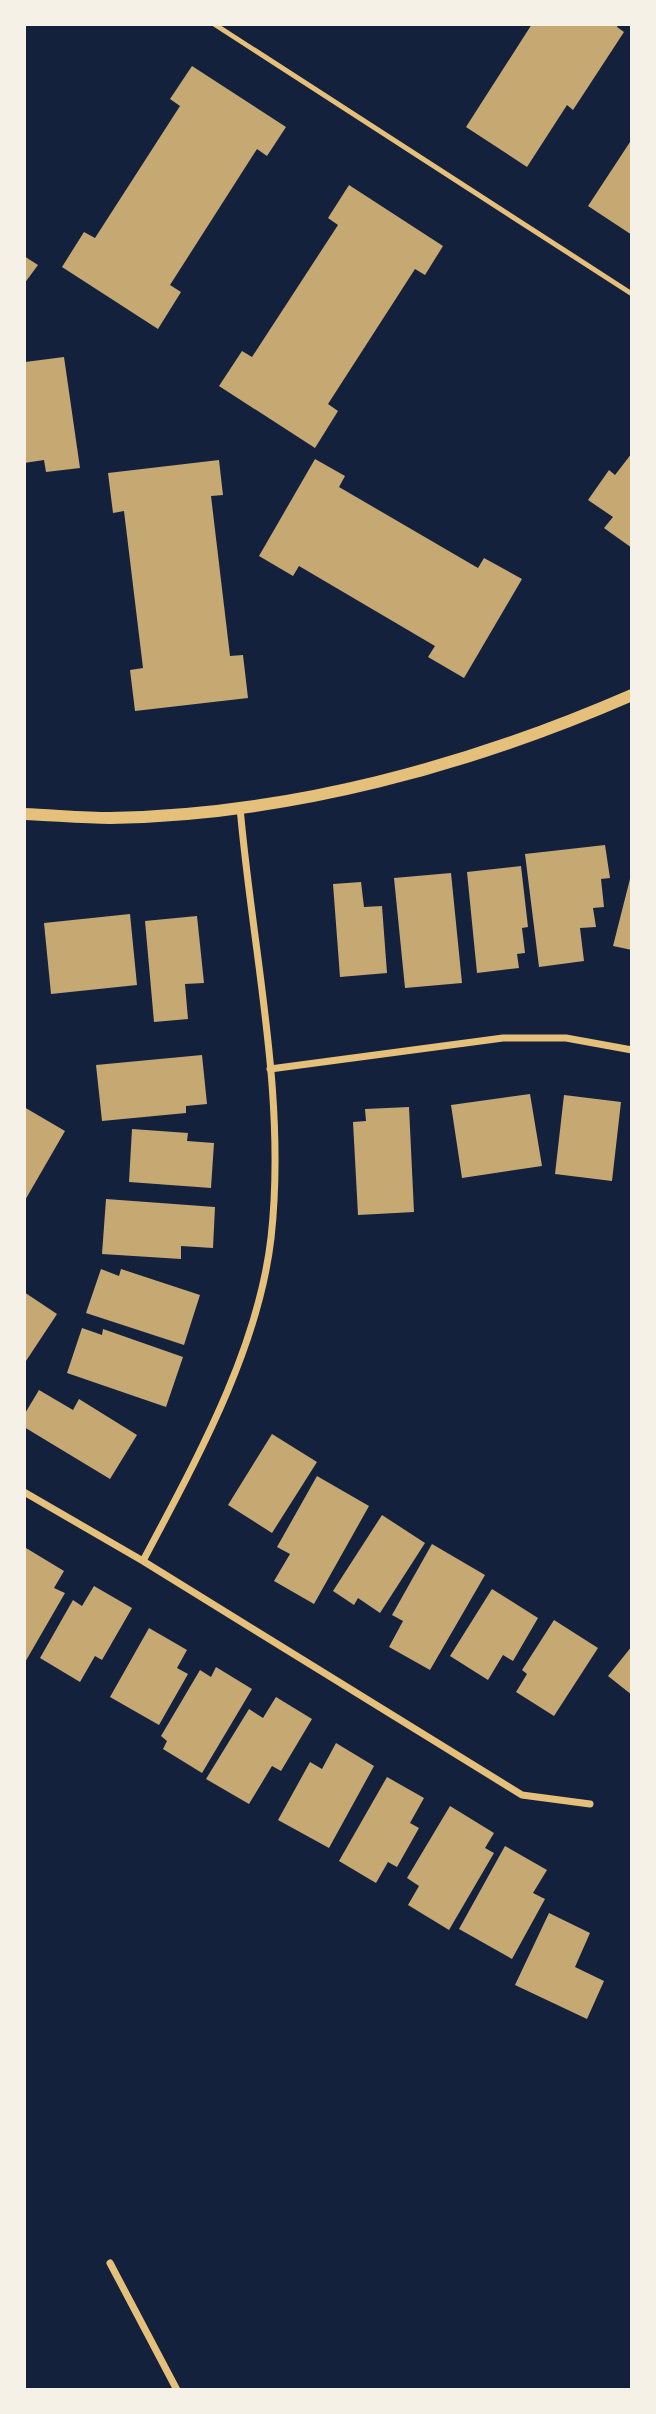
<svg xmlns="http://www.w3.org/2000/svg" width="656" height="2414" font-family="'Sofia Sans Condensed',sans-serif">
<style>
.building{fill:#c6a872}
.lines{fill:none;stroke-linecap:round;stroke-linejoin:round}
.service{stroke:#e5c07b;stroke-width:5}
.minor{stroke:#e5c07b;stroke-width:7}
.tertiary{stroke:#e5c07b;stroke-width:12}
</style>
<rect width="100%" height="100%" fill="#14213d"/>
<path class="building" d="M 532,24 L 619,24 L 617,27 L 624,32 L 573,110 L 567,105 L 527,167 L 466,127 Z
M 192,66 L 286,127 L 267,156 L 257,149 L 170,285 L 181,292 L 158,329 L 62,267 L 84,232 L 95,238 L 180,106 L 170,99 Z
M 632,139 L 632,235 L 588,206 Z
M 349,185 L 443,246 L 425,275 L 415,269 L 328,404 L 338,411 L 315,448 L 219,386 L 242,351 L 252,357 L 338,225 L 328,218 Z
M 24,256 L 38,265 L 24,284 Z
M 64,357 L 80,468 L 46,472 L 44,460 L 24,463 L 25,362 Z
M 632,453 L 632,548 L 604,528 L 613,517 L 588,500 L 609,470 L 615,475 Z
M 315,459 L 345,476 L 339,487 L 478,568 L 484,558 L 522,579 L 464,678 L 428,657 L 435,646 L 299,566 L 293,576 L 259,556 Z
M 219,460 L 223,495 L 211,496 L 230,656 L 243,655 L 248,698 L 135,711 L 130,670 L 143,668 L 124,511 L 113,513 L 108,473 Z
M 605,845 L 610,878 L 601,879 L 604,907 L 593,908 L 596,927 L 580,928 L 584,961 L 539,967 L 525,854 Z
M 521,866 L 528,927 L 522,928 L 525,953 L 517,954 L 519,968 L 477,973 L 467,872 Z
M 451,873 L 462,983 L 405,988 L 394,878 Z
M 631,875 L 632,875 L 632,950 L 613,946 Z
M 361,882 L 364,907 L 382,906 L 387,973 L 340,977 L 333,884 Z
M 130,914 L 137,985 L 51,994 L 44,923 Z
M 197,916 L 204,983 L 185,984 L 188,1019 L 154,1022 L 145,921 Z
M 202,1055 L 207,1104 L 186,1106 L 186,1113 L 102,1121 L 96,1065 Z
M 530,1094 L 542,1166 L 462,1178 L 451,1105 Z
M 564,1095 L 621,1102 L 612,1181 L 555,1174 Z
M 24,1107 L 65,1131 L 24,1202 Z
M 409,1107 L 414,1212 L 358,1215 L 353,1122 L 366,1121 L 365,1109 Z
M 132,1129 L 188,1133 L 187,1141 L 214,1143 L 211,1188 L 129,1182 Z
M 106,1199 L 215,1207 L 213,1248 L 181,1246 L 181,1259 L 102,1254 Z
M 101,1269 L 119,1276 L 121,1269 L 200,1295 L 184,1345 L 86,1313 Z
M 24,1292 L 57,1314 L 24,1364 Z
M 82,1328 L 102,1335 L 103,1329 L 183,1357 L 166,1407 L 67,1373 Z
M 39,1390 L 73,1410 L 79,1399 L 137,1435 L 110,1479 L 24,1427 L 24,1415 Z
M 272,1434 L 317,1462 L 272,1533 L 228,1505 Z
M 317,1476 L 369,1506 L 314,1604 L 274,1581 L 290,1554 L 277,1547 Z
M 382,1515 L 425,1543 L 380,1613 L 358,1598 L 354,1605 L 333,1591 Z
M 432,1544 L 485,1575 L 430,1670 L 389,1647 L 403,1621 L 392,1615 Z
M 26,1548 L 64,1571 L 54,1588 L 65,1593 L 24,1664 Z
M 94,1586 L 132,1608 L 102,1660 L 95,1656 L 80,1682 L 40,1658 L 73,1600 L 82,1606 Z
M 492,1589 L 538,1618 L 513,1661 L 503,1655 L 488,1680 L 450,1656 Z
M 554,1620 L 598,1648 L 554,1716 L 516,1692 L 527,1674 L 522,1670 Z
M 149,1628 L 187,1650 L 177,1668 L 188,1674 L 159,1725 L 110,1697 Z
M 632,1646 L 632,1695 L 608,1676 Z
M 216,1667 L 252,1689 L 202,1773 L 163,1749 L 167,1741 L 161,1736 L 200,1670 L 211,1677 Z
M 276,1697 L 312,1719 L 281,1771 L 272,1766 L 249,1804 L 206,1779 L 249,1709 L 263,1718 Z
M 336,1743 L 374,1766 L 329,1848 L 278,1820 L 310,1762 L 322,1769 Z
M 387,1777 L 424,1798 L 410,1823 L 419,1828 L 397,1867 L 388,1862 L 376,1883 L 339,1861 Z
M 450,1806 L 494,1833 L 485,1848 L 494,1853 L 449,1930 L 408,1905 L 419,1886 L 407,1878 Z
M 505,1846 L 547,1870 L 533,1893 L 545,1899 L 512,1959 L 459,1929 Z
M 549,1913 L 590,1933 L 575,1967 L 604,1981 L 587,2019 L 515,1985 Z"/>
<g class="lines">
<path class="service" d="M 214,24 L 632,294"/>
<path class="minor" d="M 270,1069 L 503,1038 L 566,1038 L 632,1050
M 24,1492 L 143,1561 L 522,1795 L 590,1804
M 143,1561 C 195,1462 258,1351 271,1238 C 287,1095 252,949 240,807
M 110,2263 L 177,2390"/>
<path class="tertiary" d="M 24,814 C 53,815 82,818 110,818 C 289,815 469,766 632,695"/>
</g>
<rect width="656" height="2414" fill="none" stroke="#f6f1e7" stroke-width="52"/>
</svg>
